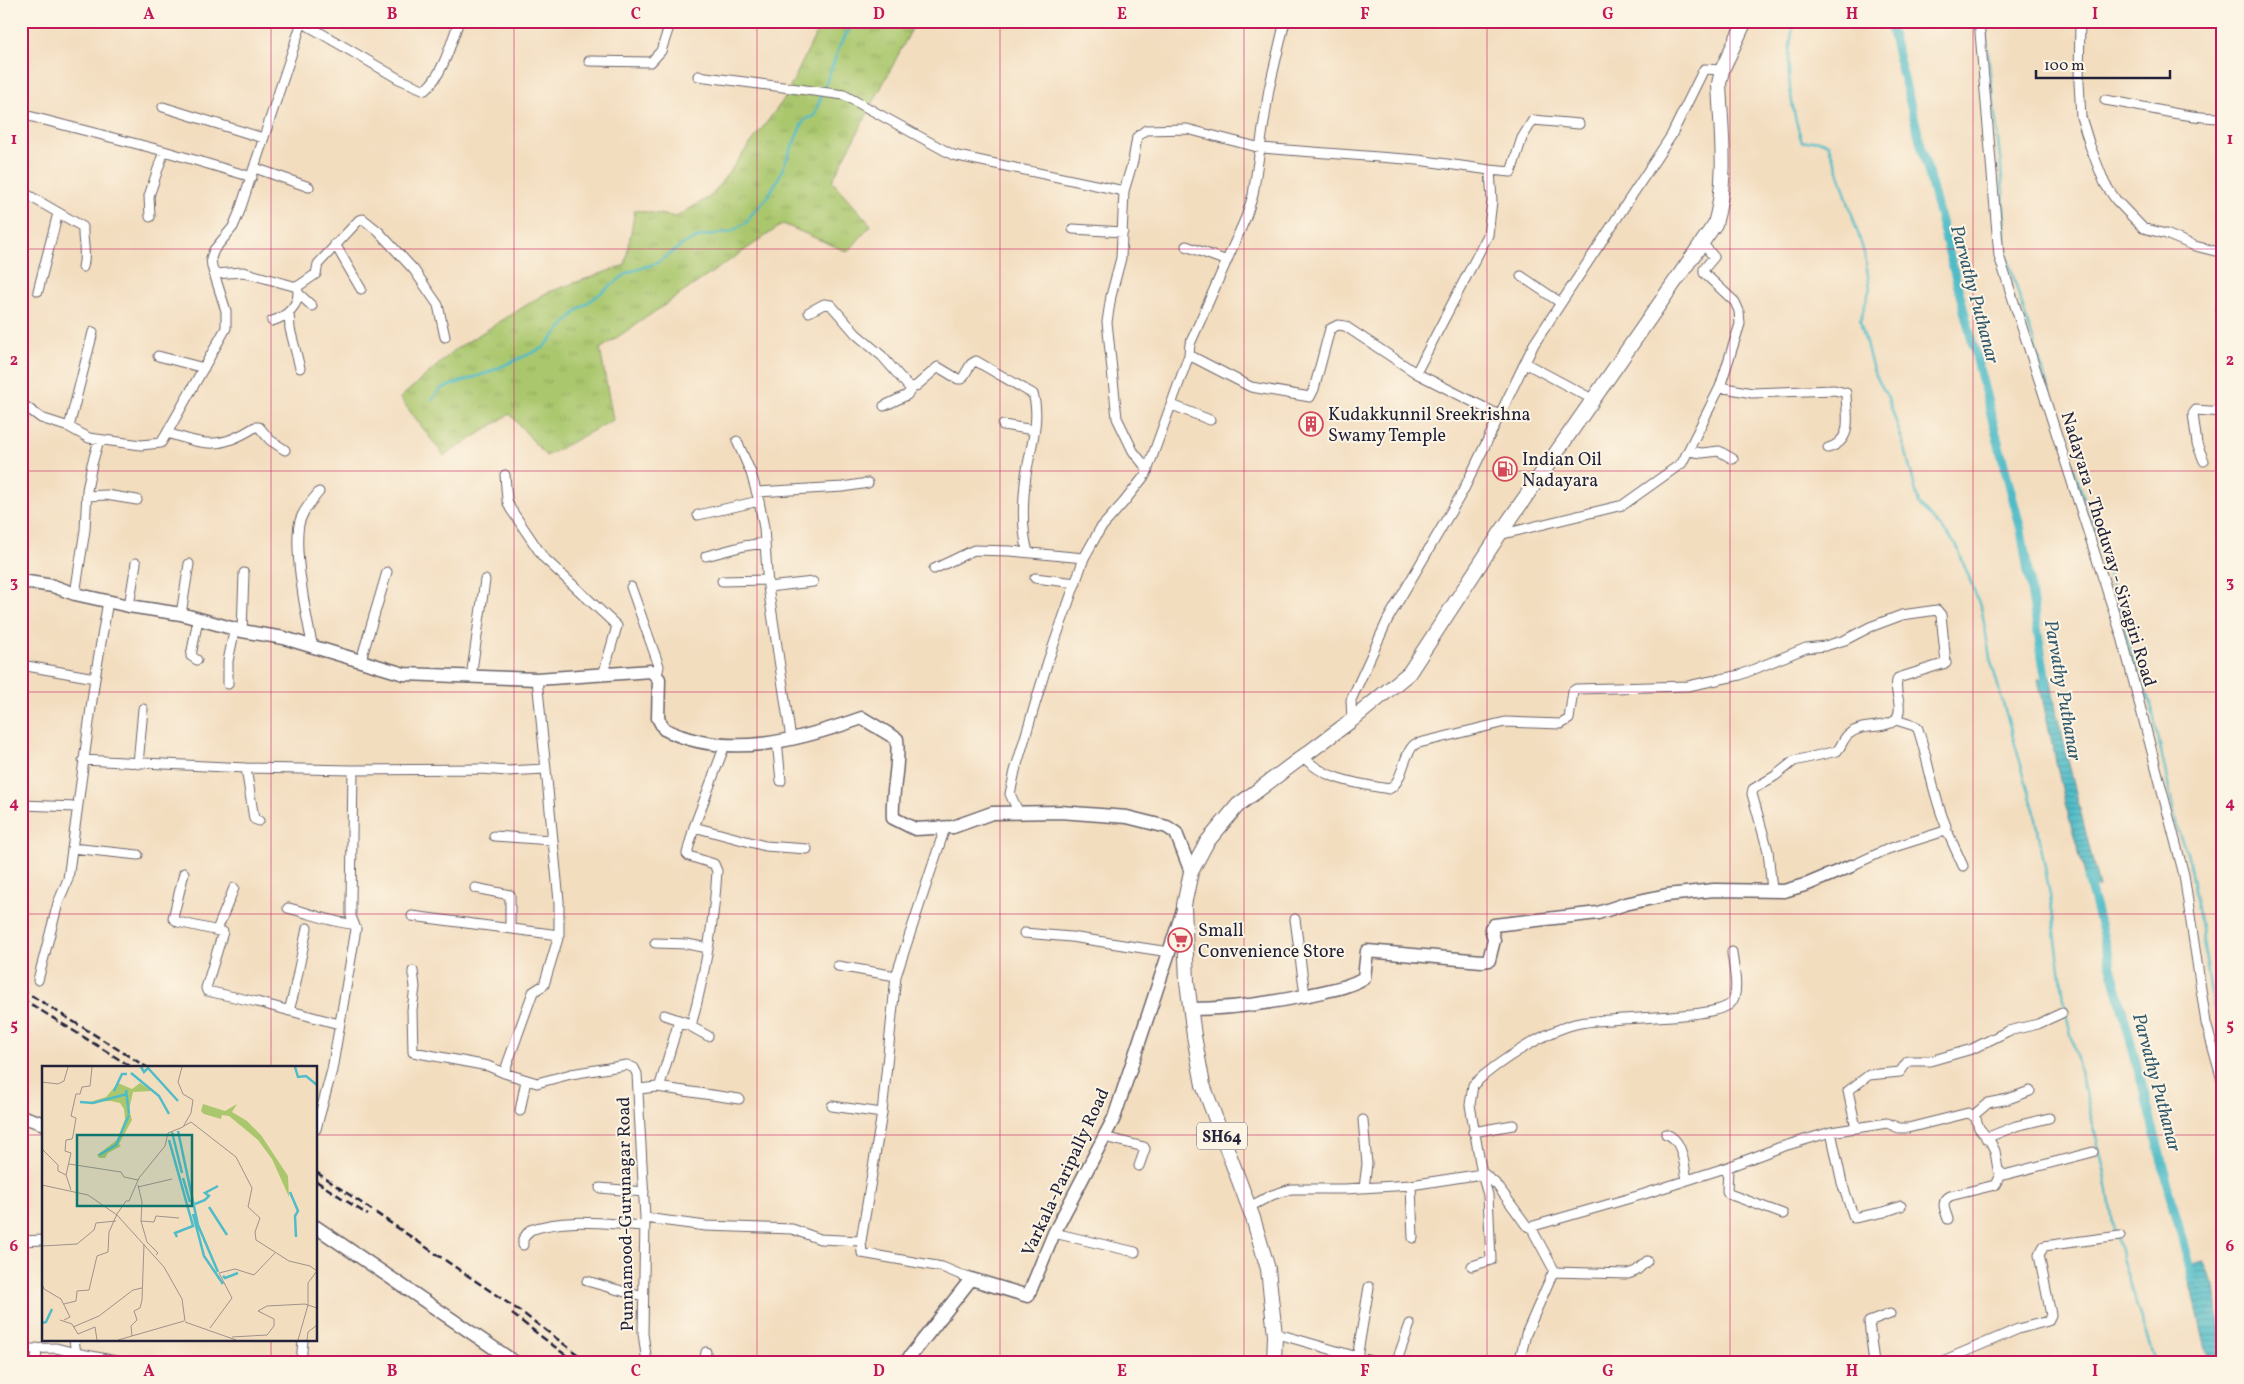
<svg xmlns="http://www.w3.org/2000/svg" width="2244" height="1384" font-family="Vollkorn,serif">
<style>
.grass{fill:url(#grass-tufts);stroke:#667454}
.water{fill:url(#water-rules);stroke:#386f81}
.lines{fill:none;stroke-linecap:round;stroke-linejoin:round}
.stream{stroke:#4fbcc7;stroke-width:2.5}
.canal{stroke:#4fbcc7;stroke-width:9}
.minor-casing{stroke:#6b6369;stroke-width:11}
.secondary-casing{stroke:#6b6369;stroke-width:15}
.primary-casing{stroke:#6b6369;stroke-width:16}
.minor{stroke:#fff;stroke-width:9}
.secondary{stroke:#fff;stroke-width:12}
.primary{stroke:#fff;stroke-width:14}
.rail{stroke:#22223b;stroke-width:2.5;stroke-dasharray:8 4;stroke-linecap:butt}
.grid{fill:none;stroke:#c2185b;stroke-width:1;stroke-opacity:0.55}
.labels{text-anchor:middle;stroke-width:4;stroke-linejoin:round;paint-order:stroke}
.shield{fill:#fcf5e5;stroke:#63616e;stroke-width:1}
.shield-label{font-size:16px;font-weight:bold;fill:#22223b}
.poi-label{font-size:18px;fill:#22223b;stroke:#fcf5e5;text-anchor:start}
.street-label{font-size:18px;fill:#22223b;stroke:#fcf5e5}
.water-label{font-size:19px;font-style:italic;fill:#32586c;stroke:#fcf5e5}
.inset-river{fill:none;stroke:#4fbcc7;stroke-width:2.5}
.inset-road{fill:none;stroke:#9f928a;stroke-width:1}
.view{fill:#0f766e;fill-opacity:0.15;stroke:#0f766e;stroke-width:2.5}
.inset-edge{fill:none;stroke:#22223b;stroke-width:2.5}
.neatline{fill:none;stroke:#c2185b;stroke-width:2}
.grid-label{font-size:16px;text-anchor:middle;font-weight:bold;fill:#c2185b}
</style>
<defs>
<pattern id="grass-tufts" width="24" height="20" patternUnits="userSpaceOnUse" patternTransform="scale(1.25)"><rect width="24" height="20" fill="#aac76d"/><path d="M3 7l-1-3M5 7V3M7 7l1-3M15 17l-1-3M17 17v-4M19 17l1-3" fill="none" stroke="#92ab5f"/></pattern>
<pattern id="water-rules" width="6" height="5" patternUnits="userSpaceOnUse" patternTransform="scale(1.25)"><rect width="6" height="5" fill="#4fbcc7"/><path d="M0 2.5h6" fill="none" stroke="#4198a3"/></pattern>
</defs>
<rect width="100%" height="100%" fill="#fcf5e5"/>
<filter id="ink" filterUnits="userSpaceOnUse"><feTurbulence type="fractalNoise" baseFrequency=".02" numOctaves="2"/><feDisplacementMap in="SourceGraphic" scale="10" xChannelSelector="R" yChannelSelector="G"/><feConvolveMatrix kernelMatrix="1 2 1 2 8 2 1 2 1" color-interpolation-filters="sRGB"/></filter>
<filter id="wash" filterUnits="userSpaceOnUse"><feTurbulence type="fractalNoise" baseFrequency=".0096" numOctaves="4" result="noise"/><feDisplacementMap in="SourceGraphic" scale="20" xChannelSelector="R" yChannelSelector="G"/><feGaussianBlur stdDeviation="1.12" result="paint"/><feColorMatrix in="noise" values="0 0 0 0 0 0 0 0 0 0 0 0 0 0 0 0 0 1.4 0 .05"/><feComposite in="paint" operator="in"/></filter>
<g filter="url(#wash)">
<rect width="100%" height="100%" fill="#f3ddbf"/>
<path class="grass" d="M 822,21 L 916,21 L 832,181 L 871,225 L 848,252 L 783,224 L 600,349 L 613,420 L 546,456 L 510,414 L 444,456 L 400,398 L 456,349 L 546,293 L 625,265 L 635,210 L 676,217 L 711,196 L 785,98 Z"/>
<path class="water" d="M 2050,676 L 2057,715 L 2099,887 L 2089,889 L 2065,803 L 2038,679 Z
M 2203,1261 L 2215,1286 L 2223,1363 L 2209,1362 L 2187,1266 Z"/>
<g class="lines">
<path class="stream" d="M 1795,21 C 1783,60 1790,104 1802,142 L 1819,140 L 1828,144 L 1838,170 L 1865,256 L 1870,288 L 1860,321 L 1873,370 L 1888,398 L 1906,452 L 1919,504 L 1956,544 L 1982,611 L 1990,658 L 2035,813 L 2050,895 L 2066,1014 L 2105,1173 L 2114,1229 L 2131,1289 L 2155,1363
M 1985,21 C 1991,98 2006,174 2005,251 L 2078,482 L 2096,530 L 2133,659 L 2152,708 L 2178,832 L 2187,852 L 2199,915 L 2213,1005 L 2223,1031
M 432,400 L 440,389 L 487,373 L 543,348 L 578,310 L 629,272 L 657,263 L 685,243 L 702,236 L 730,232 L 747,222 L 751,215 L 767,198 L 778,179 L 802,124 L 806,119 L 814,116 L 840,45 L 854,21"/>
<path class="canal" d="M 1889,21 L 2021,530 L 2047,687
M 2088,878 L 2192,1277"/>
</g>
</g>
<g filter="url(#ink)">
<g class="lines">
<g class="minor-casing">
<path id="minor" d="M 300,21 L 399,79 L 425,90 C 443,75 451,43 459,21
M 1979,21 L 1999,256 L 2122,637 L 2184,875 L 2206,1023 L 2223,1084
M 2080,21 L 2079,82 L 2081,117 L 2090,146 L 2105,184 L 2116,200 L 2143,228 L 2166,234 L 2195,246 L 2223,253
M 589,61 L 651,62 L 661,51 L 671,21
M 698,76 L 844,95 L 953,155 L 1124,191
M 2105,100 C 2144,106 2183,118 2223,118
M 163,107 L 263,138
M 21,114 L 164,151 L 252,177
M 255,168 L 309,187
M 1490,170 L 1511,172 L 1522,138 L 1533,120 L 1579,124
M 21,191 L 83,227 C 82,241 87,253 83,267
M 150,217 L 149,196 L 164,151
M 1073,229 L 1123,232
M 335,244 L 361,289
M 1186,246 L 1227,261
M 214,274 L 243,272 L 297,287 L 316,274 L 318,264 L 359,220 L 363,219 L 378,231 L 414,270 L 438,305 L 445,337
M 1521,276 L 1561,303
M 38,291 L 58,213
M 298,293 L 312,306
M 2223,299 L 2221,310 L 2223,311
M 289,312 L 290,329 L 300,368
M 809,312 L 824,304 L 831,305 L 856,334 L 882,356 L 908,386 L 915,387 L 938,367 L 958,379 L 962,379 L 971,364 L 976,361 L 1033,394 C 1041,419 1030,449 1026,475 C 1023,499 1021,528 1028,552
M 272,321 C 286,317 302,304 297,287
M 1189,355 L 1251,387 L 1310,397 L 1314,389 L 1330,329 L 1338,325 L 1345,326 L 1416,373 L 1499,415
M 158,356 L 204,368
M 1525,363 L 1594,400
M 1720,387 L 1752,393 L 1834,390 L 1846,393 C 1846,414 1855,440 1828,448
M 21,403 L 41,418 L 69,427 L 89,438 L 141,445 L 161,443 L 167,433 C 206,445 219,450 255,427 L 259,427 L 270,440 L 285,450
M 1172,405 L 1210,420
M 884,406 L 907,395 L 913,387
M 1003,425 L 1034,430
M 69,427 L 93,332
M 167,433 L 226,328 L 226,311 L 212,267 L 211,258 L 214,250 L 233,227 L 239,213 L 302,22
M 737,441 L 751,473 L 759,501 L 764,528 L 768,587 L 791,739
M 1688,451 L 1702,453 L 1719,451 L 1733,459
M 2204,461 L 2197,444 L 2193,414 L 2196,410 L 2223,412
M 1148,470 L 1133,451 L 1117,418 L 1107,322 L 1111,296 L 1121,258 L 1124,191 L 1133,161 L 1137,137 L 1146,130 L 1187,129 L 1261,148 L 1418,160 L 1490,170 L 1492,201 L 1488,235 L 1416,373
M 505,475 L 507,500 L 510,508 L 543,557 L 617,626 L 603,675
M 757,492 L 843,487 L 868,483
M 87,496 L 106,495 L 137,500
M 698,515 L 759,501
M 1499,535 L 1623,505 L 1682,463 L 1720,387 L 1740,324 L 1739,311 L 1735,302 L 1704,273 L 1704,269 L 1714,257 L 1702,243
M 706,556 L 744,546 L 764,543
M 934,569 L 974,550 L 1010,551 L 1084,558
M 1035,578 L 1076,583
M 722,581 L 767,580
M 631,587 L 659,666 L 658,671 L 655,674
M 768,587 L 813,582
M 75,594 L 85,530 L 87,490 L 92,464 L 99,440
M 129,606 L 136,563
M 181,614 L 189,564
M 242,631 L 244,573
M 313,648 C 307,621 291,541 301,518 C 305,508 312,500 319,492
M 197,660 L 191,656 L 198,619
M 361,660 L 387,572
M 21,665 L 95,678
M 471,677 L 485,580
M 537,679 L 559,901 L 559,935 L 544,985 L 533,992 L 504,1073 L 537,1083 L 571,1074 L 627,1065 L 634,1068 L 637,1074 L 645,1218 L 643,1333 L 647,1363
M 228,684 L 228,661 L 235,628
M 1352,720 L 1351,700 L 1388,619 L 1463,491 L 1534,344 L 1671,136 L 1704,69 L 1722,70
M 1896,720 L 1915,726 L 1918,729 C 1929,762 1932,793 1946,826 L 1945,831
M 777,741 L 781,781
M 1303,756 C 1323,780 1360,784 1389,789 C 1404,781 1402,755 1415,744 L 1505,722 L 1561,724 L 1569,719 L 1573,691 L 1576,689 L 1688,686 L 1740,675 L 1806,648 L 1825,646 L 1845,640 L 1870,627 L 1902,615 L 1937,610 L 1941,615 L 1946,663 L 1898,678 C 1892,691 1905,706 1896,720 C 1882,730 1862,723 1849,734 C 1843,738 1842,746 1837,751 L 1794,761 L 1775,776 L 1753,789 L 1752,794 L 1768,851 L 1772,890
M 83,760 L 246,768 L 353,770 L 482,769 L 507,771 L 546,769
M 138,764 L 143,709
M 246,768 L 254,819 L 259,821
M 21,805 L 77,807
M 1019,813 L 1010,794 L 1015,771 L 1048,661 L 1084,558 L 1100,529 L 1124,502 L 1146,474 L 1189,355 L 1190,344 L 1246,217 L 1253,195 L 1269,89 L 1285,21
M 694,827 L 765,846 L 807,849
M 494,836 L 551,840
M 72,848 L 138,855
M 1851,866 L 1888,849 L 1945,831 L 1949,835 L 1963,866
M 184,873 L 173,918 L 178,922 L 223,932 L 206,988 L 207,991 L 257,1002 L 339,1024
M 475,888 L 510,895 L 510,928
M 288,908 C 307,912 336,924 354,924
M 412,916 L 559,935
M 1295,919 L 1305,995
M 217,930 L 234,888
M 1024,933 L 1071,937 L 1169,952
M 655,943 L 687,944 L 708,948
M 838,966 L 896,976 L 882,1113
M 413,971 L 415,987 L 412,1010 L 413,1052 L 488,1066 L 504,1073
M 896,976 L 945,828
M 38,980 L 58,903 L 68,879 L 95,678 L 108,601
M 289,1011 L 294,992 L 307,928
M 664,1015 L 685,1022
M 688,1025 L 708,1036
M 657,1087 L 739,1099
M 639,1089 L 657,1087 L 660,1085 L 678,1024 L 688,1025 L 692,1022 C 705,973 714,922 717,871 L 714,864 L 689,856 L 687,854 L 694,827 L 725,745
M 832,1106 L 882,1113 L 861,1241
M 520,1111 L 526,1080
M 1973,1116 L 1988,1103 L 2008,1099 L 2030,1091
M 1363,1120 L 1367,1164 L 1364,1188
M 1856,1128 L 1848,1091 L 1869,1075 L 1900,1072 L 1908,1061 L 1930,1061 L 1972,1049 L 2008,1031 L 2038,1024 L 2062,1013
M 316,1129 L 332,1070 L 356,929 L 351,916 L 351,902 L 353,770
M 1473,1132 L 1513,1125
M 1831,1132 L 1842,1183 L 1854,1218 L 1884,1212 L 1901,1206
M 1666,1134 C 1683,1139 1684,1165 1687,1180
M 1104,1137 L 1144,1147 L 1145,1149 L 1139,1166
M 1986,1138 L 2016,1126 L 2049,1118
M 1728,1167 L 1727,1191 L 1729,1194 L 1783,1214
M 1482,1172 L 1497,1185 L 1526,1225 L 1530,1227 L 1641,1195 L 1728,1167 L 1781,1147 L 1831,1132 L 1887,1123 L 1899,1128 L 1908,1128 L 1968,1113 L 1975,1116 L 1979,1128 L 1990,1141 L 1995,1151 L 1998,1170 L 2004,1175 L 2093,1152
M 1411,1185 L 1413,1238
M 600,1188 L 644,1192
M 1249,1207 L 1272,1195 L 1291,1189 L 1345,1189 L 1411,1185 L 1482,1174 L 1470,1105 L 1473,1085 C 1497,1062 1548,1029 1580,1023 C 1609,1017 1713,1019 1730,1004 C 1741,994 1733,966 1732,952
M 645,1218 L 706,1226 L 792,1229 L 820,1239 L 861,1241 L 862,1253 L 942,1267 L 971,1279
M 1948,1219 C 1945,1210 1940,1202 1950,1196 L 1995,1185 L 2001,1173
M 1054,1233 L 1135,1252
M 21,1241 L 44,1240
M 523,1245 L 523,1239 L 530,1230 C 566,1217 608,1224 645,1226
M 1472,1266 L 1491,1260 L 1488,1195 L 1482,1174
M 1553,1272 L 1628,1274 L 1636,1271 L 1647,1261
M 587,1281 L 643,1297
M 1275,1335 L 1285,1336 L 1378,1363
M 74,1340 L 76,1353 L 126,1363
M 21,1349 L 56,1348 L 76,1353
M 1357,1358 L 1369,1287
M 36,1363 L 37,1348
M 301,1363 L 303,1340
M 704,1363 L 706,1352
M 1396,1363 L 1410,1324
M 1519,1363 L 1526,1334 L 1554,1270 L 1534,1233 L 1533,1227
M 1874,1363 L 1869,1322 L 1890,1314
M 1938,1363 L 2018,1329 L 2048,1321 L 2051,1315 L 2039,1255 L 2044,1246 L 2120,1236"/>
</g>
<g class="secondary-casing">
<path id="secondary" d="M 21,581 L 53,586 L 75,594 L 129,606 L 181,614 L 242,631 L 284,638 L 404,674 L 537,679 L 651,671 L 659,679 L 658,718 L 664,729 C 727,761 800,740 862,718 L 897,739 C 900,766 891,791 893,818 L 915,829 L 953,827 L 992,813 L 1060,812 L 1127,817 L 1167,827 L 1176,833 L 1191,872
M 1191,1009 C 1230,1009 1270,1003 1309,995 C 1329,990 1347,988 1364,978 L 1367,951 L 1482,961 L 1489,960 L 1494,940 L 1491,928 L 1494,925 L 1598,913 L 1625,904 L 1667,895 L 1714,890 L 1784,891 L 1808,884 L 1851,866
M 21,1116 L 44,1124
M 316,1227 L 516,1363
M 905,1363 L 971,1279 L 1028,1296 L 1054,1233 L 1114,1118 L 1183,910"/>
</g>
<g class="primary-casing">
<path id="primary" d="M 1274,1363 L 1275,1335 L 1268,1269 L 1253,1218 L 1203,1085 L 1194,1036 L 1187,982 L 1184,905 L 1191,872 L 1207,842 L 1238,805 L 1352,720 L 1409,673 L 1499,535 L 1715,224 C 1728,179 1721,130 1719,84 L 1722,70 L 1745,21"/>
</g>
<use href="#minor" class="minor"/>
<use href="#secondary" class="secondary"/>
<use href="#primary" class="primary"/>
<path class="rail" d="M 21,989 L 148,1068
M 21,998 L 133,1068
M 316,1172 L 524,1314 L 589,1363
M 316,1181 L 368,1215
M 512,1314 L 576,1363"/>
</g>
</g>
<path class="grid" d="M 271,21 L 271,1068M 514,21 L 514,1363M 757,21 L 757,1363M 1000,21 L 1000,1363M 1244,21 L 1244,1363M 1487,21 L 1487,1363M 1730,21 L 1730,1363M 1973,21 L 1973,1363M 21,249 L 2223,249M 21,471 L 2223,471M 21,692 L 2223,692M 21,914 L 2223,914M 21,1135 L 44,1135M 316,1135 L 2223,1135M 271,1340 L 271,1363"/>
<defs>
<g id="building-ring" transform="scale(1.25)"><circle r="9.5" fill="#fcf5e5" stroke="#d1495b" stroke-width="1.5"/><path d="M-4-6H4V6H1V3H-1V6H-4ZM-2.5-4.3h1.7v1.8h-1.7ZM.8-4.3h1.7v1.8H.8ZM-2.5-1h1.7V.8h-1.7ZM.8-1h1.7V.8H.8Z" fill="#d1495b"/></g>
<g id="fuel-ring" transform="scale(1.25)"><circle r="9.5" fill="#fcf5e5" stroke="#d1495b" stroke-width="1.5"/><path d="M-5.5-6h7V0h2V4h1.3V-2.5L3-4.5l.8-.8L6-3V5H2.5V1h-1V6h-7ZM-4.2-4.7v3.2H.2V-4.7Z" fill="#d1495b"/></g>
<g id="supermarket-ring" transform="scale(1.25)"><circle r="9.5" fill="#fcf5e5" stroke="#d1495b" stroke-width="1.5"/><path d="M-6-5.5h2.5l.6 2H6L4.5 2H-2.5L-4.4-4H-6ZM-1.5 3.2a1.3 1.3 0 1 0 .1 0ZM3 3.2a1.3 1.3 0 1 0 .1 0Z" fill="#d1495b"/></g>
</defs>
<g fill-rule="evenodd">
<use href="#building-ring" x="1311" y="424"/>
<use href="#fuel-ring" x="1505" y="469"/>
<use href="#supermarket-ring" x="1180" y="940"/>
</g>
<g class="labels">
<rect class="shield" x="1197" y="1122.5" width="50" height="27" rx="4"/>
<g class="shield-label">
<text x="1222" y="1142">SH64</text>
</g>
<g class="poi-label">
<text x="1328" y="420">Kudakkunnil Sreekrishna<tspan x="1328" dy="21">Swamy Temple</tspan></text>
<text x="1522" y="465">Indian Oil<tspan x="1522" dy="21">Nadayara</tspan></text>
<text x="1198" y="936">Small<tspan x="1198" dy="21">Convenience Store</tspan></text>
</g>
<g class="street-label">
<text transform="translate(2109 549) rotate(73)" y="6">Nadayara - Thoduvay - Sivagiri Road</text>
<text transform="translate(1065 1172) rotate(-65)" y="6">Varkala-Paripally Road</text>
<text transform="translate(625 1214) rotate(-91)" y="6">Punnamood-Gurunagar Road</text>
</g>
<g class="water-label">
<text transform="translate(1976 294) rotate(75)" y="7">Parvathy Puthanar</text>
<text transform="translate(2064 690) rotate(80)" y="7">Parvathy Puthanar</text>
<text transform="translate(2158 1082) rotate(75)" y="7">Parvathy Puthanar</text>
</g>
</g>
<g transform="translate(42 1066)">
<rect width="275" height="275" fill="#f3ddbf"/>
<path d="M 76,17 L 90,23 L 98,17 L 110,25 L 91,26 L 87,44 L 90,54 L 77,78 L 79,80 L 66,87 L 63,92 L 57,92 L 55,89 L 75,74 L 83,53 L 82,43 L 78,37 L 69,35 L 48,36 L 64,31 ZM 161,38 L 183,45 L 195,38 L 190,46 L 205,55 L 219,69 L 246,110 L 247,131 L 230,93 L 216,74 L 187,50 L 180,49 L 179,53 L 162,48 L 159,45 Z" fill="#aac76d"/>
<path class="inset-river" d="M 99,1 L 102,6 L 106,2 L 136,35M 253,1 L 256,11 L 264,10 L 275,19M 89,7 L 117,30 L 127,48M 84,24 L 87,48M 72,25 L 80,8 L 85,8M 38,36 L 51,37 L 85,28M 136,65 L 156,159 L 176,206M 130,66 L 140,107M 127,74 L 151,160 L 133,167 L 135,171M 57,89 L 74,79 L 87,49M 141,112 L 148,136M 248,126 L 256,145 L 253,150 L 254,171M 153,138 L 163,134 L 167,130 L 163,127 L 176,120M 167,141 L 185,169M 151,148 L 162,190 L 181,218M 181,210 L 183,212 L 196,207M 0,257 L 4,256 L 10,243"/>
<path class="inset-road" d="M 0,16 L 16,18 L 22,15 L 26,1M 142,60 L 149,56 L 194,91 L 210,122 L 206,141 L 218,152 L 213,166 L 214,174 L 247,195 L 268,200 L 275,205M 0,83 L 16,99 L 16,105 L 24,109 L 29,124M 27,98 L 79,106 L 82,111 L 96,114M 24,109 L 29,87 L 23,85 L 24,74 L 30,73 L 31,70 L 34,52 L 29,50 L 34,28 L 38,28 L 40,21 L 48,20 L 50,1M 0,119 L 46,129 L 75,149 L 122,201 L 140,233 L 143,255M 96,119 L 100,136 L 99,155 L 105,176 L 116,187 L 114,189M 96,121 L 130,113M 99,155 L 112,156 L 114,150 L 137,152M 0,180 L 35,178 L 52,164 L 54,157 L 74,155M 0,218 L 2,223 L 19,233 L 28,251 L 22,254M 22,238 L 34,235 L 35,225 L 47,224 L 55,190 L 66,186 L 67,166 L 75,148 L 84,135 L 87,135 L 97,112 L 123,80 L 126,67 L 141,61 L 149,47 L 151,34 L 141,28 L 136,16 L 140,1M 18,254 L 30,258 L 36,268 L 53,261 L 55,274M 143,256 L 194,274M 31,261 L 57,250 L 91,224 L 100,222M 168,262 L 190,232 L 177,207 L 193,203 L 212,209 L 233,187M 90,270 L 89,260 L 95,254 L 92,245 L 98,242 L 100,234 L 102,178M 190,271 L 225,269 L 232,260 L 232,253 L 216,245 L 225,240 L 263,238 L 275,242M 76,274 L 142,255M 256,274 L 266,239 L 266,217 L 275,205M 265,274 L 266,266 L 275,259"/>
<path class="view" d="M 35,69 L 150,69 L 150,140 L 35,140 Z"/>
<rect width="275" height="275" class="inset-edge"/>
</g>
<rect width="2244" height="1384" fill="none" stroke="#fcf5e5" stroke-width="55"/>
<path d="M2036 70v8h134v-8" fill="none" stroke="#22223b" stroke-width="2.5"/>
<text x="2044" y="70" font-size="15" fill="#22223b" stroke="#fcf5e5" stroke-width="4" paint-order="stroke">100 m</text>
<rect x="28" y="28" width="2188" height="1328" class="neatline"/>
<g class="grid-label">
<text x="149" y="19">A</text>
<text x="392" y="19">B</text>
<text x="636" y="19">C</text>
<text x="879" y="19">D</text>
<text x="1122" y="19">E</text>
<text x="1365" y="19">F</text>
<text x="1608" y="19">G</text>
<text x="1852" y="19">H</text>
<text x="2095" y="19">I</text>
<text x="14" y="144">1</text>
<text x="2230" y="144">1</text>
<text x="14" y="365">2</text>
<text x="2230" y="365">2</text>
<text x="14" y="587">3</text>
<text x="2230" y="587">3</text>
<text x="14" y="808">4</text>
<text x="2230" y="808">4</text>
<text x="14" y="1030">5</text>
<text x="2230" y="1030">5</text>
<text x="14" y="1251">6</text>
<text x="2230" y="1251">6</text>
<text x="149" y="1376">A</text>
<text x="392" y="1376">B</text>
<text x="636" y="1376">C</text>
<text x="879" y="1376">D</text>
<text x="1122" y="1376">E</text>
<text x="1365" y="1376">F</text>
<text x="1608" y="1376">G</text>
<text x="1852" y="1376">H</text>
<text x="2095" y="1376">I</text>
</g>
</svg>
